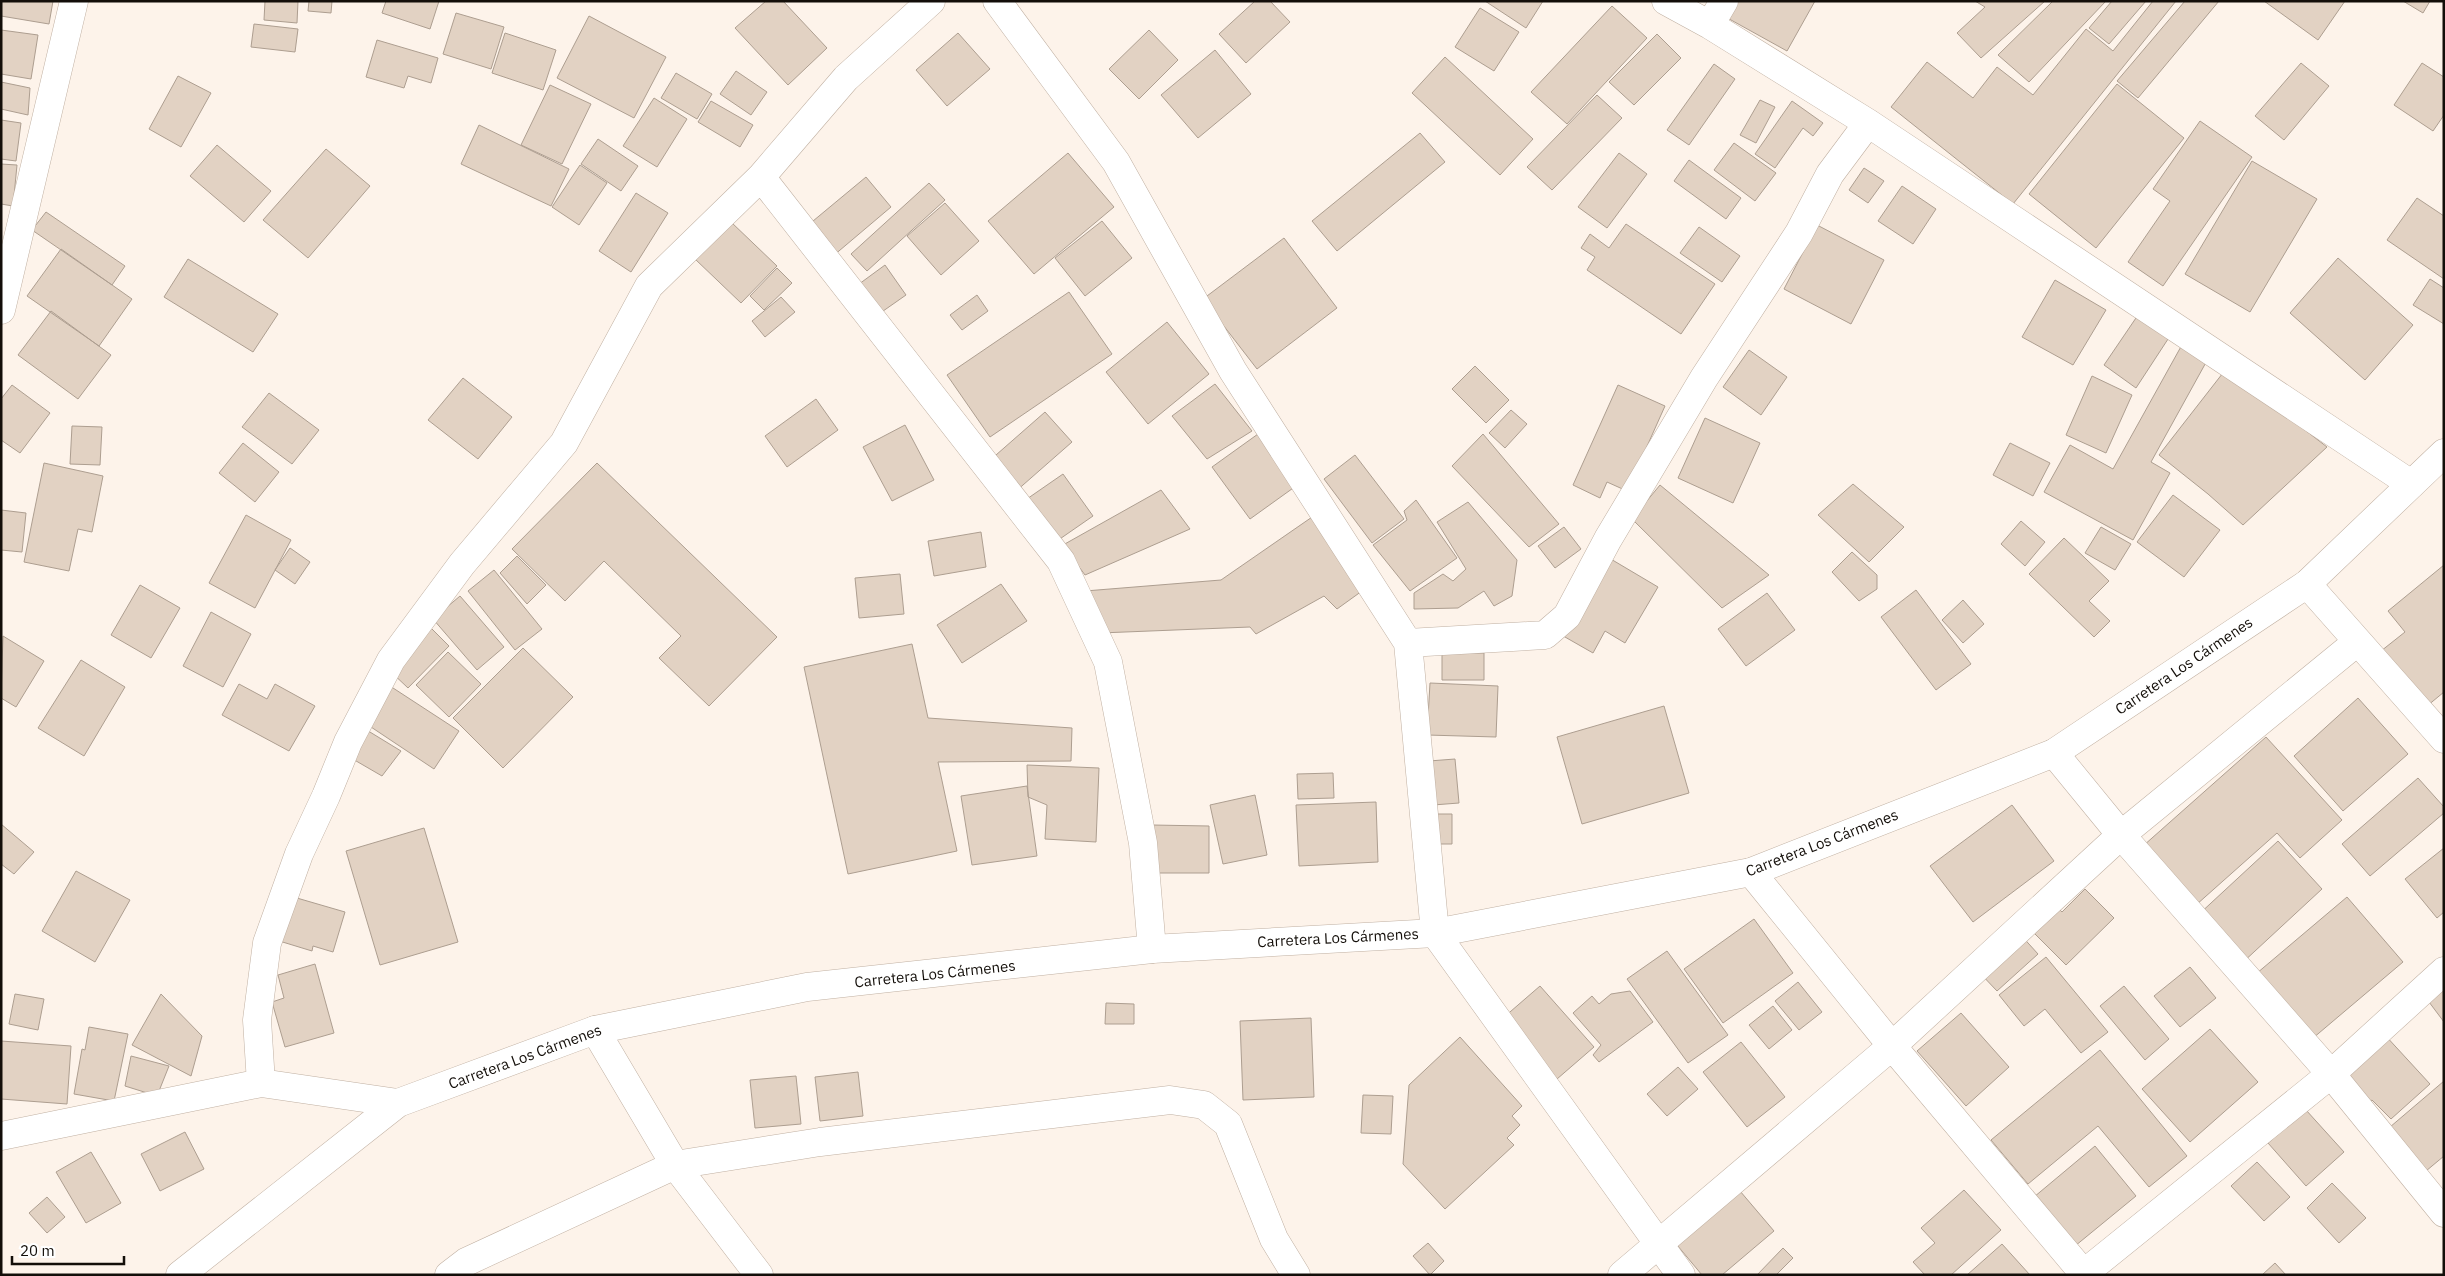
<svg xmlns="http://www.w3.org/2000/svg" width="2445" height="1276" font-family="'IBM Plex Sans',sans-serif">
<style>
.building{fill:#e2d2c3;stroke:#ad9e90}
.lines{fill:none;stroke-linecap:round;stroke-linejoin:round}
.minor-casing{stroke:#c0b0a2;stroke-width:29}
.major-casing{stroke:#c0b0a2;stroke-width:29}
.minor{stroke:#fff;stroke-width:28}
.major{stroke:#fff;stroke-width:28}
.labels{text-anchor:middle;stroke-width:4;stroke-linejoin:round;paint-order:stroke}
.street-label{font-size:15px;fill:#130e09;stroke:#fff}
</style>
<rect width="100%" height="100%" fill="#fdf3ea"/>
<path class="building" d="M 1,1 L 53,1 L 49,24 L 1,16 Z
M 265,1 L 298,1 L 297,23 L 264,20 Z
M 309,1 L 332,1 L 331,13 L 308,11 Z
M 386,1 L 439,1 L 430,29 L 382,13 Z
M 766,1 L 783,1 L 827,48 L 788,85 L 735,28 Z
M 1255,1 L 1270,1 L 1290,22 L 1246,63 L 1219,34 Z
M 1485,1 L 1543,1 L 1526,28 Z
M 1730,1 L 1815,1 L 1787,51 L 1722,15 Z
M 1975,1 L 2045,1 L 1981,58 L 1957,33 L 1985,7 Z
M 2053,1 L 2106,1 L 2029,82 L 1998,55 Z
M 2112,1 L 2146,1 L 2109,44 L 2089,28 Z
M 2153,1 L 2176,1 L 2013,204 L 1891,107 L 1927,62 L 1973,98 L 1997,67 L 2033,95 L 2086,29 L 2113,51 Z
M 2185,1 L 2219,1 L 2138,98 L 2117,81 Z
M 2264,1 L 2345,1 L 2318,40 Z
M 2403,1 L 2430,1 L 2423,13 Z
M 1612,6 L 1647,38 L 1567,124 L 1531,92 Z
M 1480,8 L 1519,32 L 1494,71 L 1455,47 Z
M 456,13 L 504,27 L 491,69 L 443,54 Z
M 589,16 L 666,57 L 634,118 L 557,78 Z
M 254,24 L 298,29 L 295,52 L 251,47 Z
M 1,30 L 38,35 L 31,79 L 1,74 Z
M 1149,30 L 1178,60 L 1139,99 L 1109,69 Z
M 505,33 L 556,50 L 543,90 L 492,73 Z
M 958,33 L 990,69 L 947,106 L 916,70 Z
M 1657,34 L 1681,58 L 1634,105 L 1609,82 Z
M 377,40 L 438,58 L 431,83 L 408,76 L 404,88 L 366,77 Z
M 1215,50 L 1251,94 L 1198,138 L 1161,95 Z
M 1445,57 L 1533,139 L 1500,175 L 1412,93 Z
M 2301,63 L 2329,86 L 2284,140 L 2255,116 Z
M 2422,63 L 2444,77 L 2444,115 L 2433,131 L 2394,105 Z
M 1714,64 L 1735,79 L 1689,145 L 1667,130 Z
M 736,71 L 767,92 L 751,115 L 720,94 Z
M 676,73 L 712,94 L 697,119 L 661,98 Z
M 178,76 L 211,93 L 181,147 L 149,129 Z
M 1,82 L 30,88 L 28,115 L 1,109 Z
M 2117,84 L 2184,138 L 2096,248 L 2029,194 Z
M 550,85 L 591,104 L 562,164 L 521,145 Z
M 1597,95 L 1622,118 L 1552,190 L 1527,167 Z
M 654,98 L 687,119 L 657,167 L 623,146 Z
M 1760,100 L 1775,107 L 1756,143 L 1740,135 Z
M 711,101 L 753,125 L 740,147 L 698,122 Z
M 1792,101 L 1823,123 L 1813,136 L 1803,128 L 1775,168 L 1755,154 Z
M 1,120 L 21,123 L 16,161 L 1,159 Z
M 2200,121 L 2252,157 L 2163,286 L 2128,262 L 2170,201 L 2153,189 Z
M 479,125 L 569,169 L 551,206 L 461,164 Z
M 1420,133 L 1445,162 L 1337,251 L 1312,221 Z
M 598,139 L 638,166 L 621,191 L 581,164 Z
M 1734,143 L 1776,173 L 1755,201 L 1714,170 Z
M 217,145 L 271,191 L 244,222 L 190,176 Z
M 326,149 L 370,186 L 308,258 L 263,220 Z
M 1068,153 L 1114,207 L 1034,274 L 988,221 Z
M 1619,153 L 1647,174 L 1607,228 L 1578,207 Z
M 1689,160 L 1741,198 L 1726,219 L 1674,181 Z
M 2252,161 L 2317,199 L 2250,312 L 2185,274 Z
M 1,164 L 17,165 L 13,206 L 1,204 Z
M 580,165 L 607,183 L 579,225 L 552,207 Z
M 1864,168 L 1884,181 L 1868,203 L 1849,190 Z
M 866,177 L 891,207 L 833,256 L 807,226 Z
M 929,183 L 945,200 L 867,271 L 851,254 Z
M 1902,186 L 1936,209 L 1913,244 L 1878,221 Z
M 636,193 L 668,213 L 631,272 L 599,251 Z
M 2417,198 L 2444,216 L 2444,279 L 2387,240 Z
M 945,203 L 979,241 L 941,275 L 907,236 Z
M 46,212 L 125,266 L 112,285 L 32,230 Z
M 1102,221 L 1132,258 L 1085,296 L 1055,258 Z
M 731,222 L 777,266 L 741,303 L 695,259 Z
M 1626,224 L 1715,284 L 1681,334 L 1587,270 L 1595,257 L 1581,248 L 1590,234 L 1609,248 Z
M 1817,225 L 1884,260 L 1851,324 L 1784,289 Z
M 1699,227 L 1740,256 L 1722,282 L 1680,253 Z
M 1284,238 L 1337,308 L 1257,369 L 1203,299 Z
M 61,249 L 132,299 L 99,346 L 27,296 Z
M 2338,258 L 2413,325 L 2365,380 L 2290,313 Z
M 188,259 L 278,314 L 253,352 L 164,297 Z
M 885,265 L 906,295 L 876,316 L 855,287 Z
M 777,268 L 792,283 L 764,310 L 750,296 Z
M 2430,279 L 2444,288 L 2444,324 L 2413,305 Z
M 2055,280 L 2106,310 L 2073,365 L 2022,337 Z
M 1069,292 L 1112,354 L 990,437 L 947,375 Z
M 977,295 L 988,311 L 962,330 L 950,315 Z
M 781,297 L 795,312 L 765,337 L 752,321 Z
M 51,311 L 111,355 L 78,399 L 18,355 Z
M 2138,315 L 2170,336 L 2136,388 L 2104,365 Z
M 1167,322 L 1209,374 L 1148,424 L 1106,372 Z
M 2183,343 L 2209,357 L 2151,462 L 2170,473 L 2133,540 L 2044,492 L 2070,445 L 2113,469 Z
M 1749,350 L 1787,377 L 1761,415 L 1723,387 Z
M 1475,366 L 1509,400 L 1486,423 L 1452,389 Z
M 2226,369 L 2327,447 L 2243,525 L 2208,494 L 2159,455 Z
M 2092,376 L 2132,395 L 2106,453 L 2066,435 Z
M 463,378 L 512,417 L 478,459 L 428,420 Z
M 1215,384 L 1252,431 L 1207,459 L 1172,416 Z
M 12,385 L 50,413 L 20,453 L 1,440 L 1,399 Z
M 1618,385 L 1665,406 L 1627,491 L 1607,482 L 1600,498 L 1573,485 Z
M 269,393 L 319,430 L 292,464 L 242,427 Z
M 816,399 L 838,430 L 787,467 L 765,436 Z
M 1511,410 L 1527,424 L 1505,448 L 1489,433 Z
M 1045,412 L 1072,442 L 1015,492 L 988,462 Z
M 1705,418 L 1760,443 L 1733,503 L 1678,478 Z
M 905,425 L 934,480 L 892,501 L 863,447 Z
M 72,426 L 102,427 L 100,465 L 70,464 Z
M 1258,434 L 1296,486 L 1250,519 L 1212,467 Z
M 1483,434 L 1559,524 L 1529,547 L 1452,466 Z
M 243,443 L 279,472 L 255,502 L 219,473 Z
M 2010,443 L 2050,463 L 2033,496 L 1993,475 Z
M 1355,455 L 1404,519 L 1372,543 L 1324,479 Z
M 44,463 L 103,476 L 92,532 L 78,529 L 69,571 L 24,562 Z
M 597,463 L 777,637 L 709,706 L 659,658 L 681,636 L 604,561 L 565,601 L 512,549 Z
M 1063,474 L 1093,516 L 1054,543 L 1024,501 Z
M 1853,484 L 1904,527 L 1869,562 L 1818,515 Z
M 1660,485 L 1769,575 L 1722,608 L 1632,519 Z
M 1161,490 L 1190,529 L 1085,575 L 1063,545 Z
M 2173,495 L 2220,530 L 2184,577 L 2137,542 Z
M 1416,500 L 1457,558 L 1410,591 L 1373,545 L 1407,520 L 1404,511 Z
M 1468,502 L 1517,560 L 1512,596 L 1494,606 L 1484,591 L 1458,608 L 1414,609 L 1414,593 L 1443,574 L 1453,581 L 1466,569 L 1437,522 Z
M 1,510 L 26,513 L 22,552 L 1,550 Z
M 246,515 L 291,540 L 255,608 L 209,583 Z
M 1315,515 L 1362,591 L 1337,609 L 1324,596 L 1256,634 L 1250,627 L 1100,633 L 1085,591 L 1221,580 Z
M 2021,521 L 2045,542 L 2025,566 L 2001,544 Z
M 1564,527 L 1581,549 L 1555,568 L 1538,546 Z
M 2101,527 L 2131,544 L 2115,570 L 2085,553 Z
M 981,532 L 986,567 L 934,576 L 928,541 Z
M 2064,538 L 2109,581 L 2089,601 L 2110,621 L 2094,637 L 2029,574 Z
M 290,548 L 310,562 L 295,584 L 275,570 Z
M 1852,552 L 1877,575 L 1877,589 L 1859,601 L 1832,572 Z
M 1604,555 L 1658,587 L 1625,643 L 1605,631 L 1593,653 L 1558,633 Z
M 517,556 L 546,585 L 527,604 L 500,573 Z
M 2444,565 L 2444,692 L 2427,706 L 2381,651 L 2405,632 L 2388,611 Z
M 494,570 L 542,629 L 515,650 L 468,591 Z
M 900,574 L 904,614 L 859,618 L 855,578 Z
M 1001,584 L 1027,621 L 962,663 L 937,625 Z
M 140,585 L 180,608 L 151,658 L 111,635 Z
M 1916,590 L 1971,664 L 1936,690 L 1881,617 Z
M 1767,593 L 1795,630 L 1746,666 L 1718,629 Z
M 460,596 L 504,647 L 477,670 L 433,619 Z
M 1963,600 L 1984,624 L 1963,643 L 1942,620 Z
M 211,612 L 251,634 L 223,687 L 183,666 Z
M 430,627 L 449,646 L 408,688 L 389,670 Z
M 3,636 L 44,661 L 16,707 L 1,698 Z
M 912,644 L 928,718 L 1072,728 L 1071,761 L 938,762 L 957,851 L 848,874 L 804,667 Z
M 523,648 L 573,697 L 503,768 L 453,718 Z
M 448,652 L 481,684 L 449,717 L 416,685 Z
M 1442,653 L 1484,653 L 1484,680 L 1442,680 Z
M 81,660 L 125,687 L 84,756 L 38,728 Z
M 1430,683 L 1498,686 L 1496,737 L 1427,735 Z
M 239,684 L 267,699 L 275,684 L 315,706 L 289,751 L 222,715 Z
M 390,686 L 459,731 L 434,769 L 365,723 Z
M 2358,698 L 2408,754 L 2343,811 L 2294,756 Z
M 1664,706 L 1689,793 L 1582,824 L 1557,737 Z
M 365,729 L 401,751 L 382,776 L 351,758 Z
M 2266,737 L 2342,820 L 2300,858 L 2277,833 L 2196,905 L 2143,846 Z
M 1455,759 L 1459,803 L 1433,805 L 1429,761 Z
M 1027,765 L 1099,768 L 1096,842 L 1045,839 L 1047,805 L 1028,797 Z
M 1333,773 L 1334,798 L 1298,799 L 1297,774 Z
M 2418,778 L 2444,807 L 2444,813 L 2370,876 L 2342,844 Z
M 1027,786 L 1037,856 L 972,865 L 961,796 Z
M 1255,795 L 1267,855 L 1223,864 L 1210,805 Z
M 1376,802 L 1378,862 L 1299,866 L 1296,805 Z
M 2012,805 L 2054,861 L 1973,922 L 1930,866 Z
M 1430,814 L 1452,814 L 1452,844 L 1429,844 Z
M 1,824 L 34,852 L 14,874 L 1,864 Z
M 1152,825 L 1209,826 L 1209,873 L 1151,873 Z
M 424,828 L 458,942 L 380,965 L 346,851 Z
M 2278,841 L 2322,889 L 2241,964 L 2197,916 Z
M 2444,848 L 2444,912 L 2437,918 L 2405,879 Z
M 76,871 L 130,900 L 95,962 L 42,931 Z
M 2085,889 L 2114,918 L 2066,965 L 2029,928 L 2053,903 L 2062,912 Z
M 290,896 L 345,912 L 333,952 L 313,946 L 312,951 L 276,940 Z
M 2347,897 L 2403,962 L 2306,1044 L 2250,979 Z
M 1754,919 L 1793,973 L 1723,1023 L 1684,969 Z
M 2019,933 L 2038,954 L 1997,991 L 1978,971 Z
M 1667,951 L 1728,1035 L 1688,1063 L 1627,979 Z
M 2046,957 L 2108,1032 L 2081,1053 L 2045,1009 L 2024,1026 L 1999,995 Z
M 315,964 L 334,1033 L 285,1047 L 272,1002 L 284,998 L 278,975 Z
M 2190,967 L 2216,998 L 2180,1027 L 2154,996 Z
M 2444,979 L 2444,1022 L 2423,994 Z
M 1798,982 L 1822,1012 L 1799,1030 L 1775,1001 Z
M 1540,986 L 1594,1047 L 1557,1079 L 1503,1018 Z
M 2124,986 L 2169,1039 L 2145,1060 L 2100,1006 Z
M 1630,991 L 1653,1022 L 1599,1062 L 1593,1055 L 1601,1045 L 1573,1013 L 1592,996 L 1599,1004 L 1611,994 Z
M 15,994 L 44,999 L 38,1030 L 9,1024 Z
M 161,994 L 202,1036 L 191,1076 L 132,1045 Z
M 1106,1003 L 1134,1004 L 1134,1024 L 1105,1024 Z
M 1773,1006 L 1792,1030 L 1769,1049 L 1749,1025 Z
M 1961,1013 L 2009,1067 L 1966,1106 L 1917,1051 Z
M 1311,1018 L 1314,1097 L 1243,1100 L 1240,1021 Z
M 89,1027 L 128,1034 L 114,1101 L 74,1094 L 82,1049 L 85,1050 Z
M 2210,1029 L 2258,1082 L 2190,1142 L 2142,1089 Z
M 2384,1034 L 2430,1084 L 2391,1119 L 2372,1100 L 2365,1105 L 2338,1076 Z
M 1460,1037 L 1522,1106 L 1512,1116 L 1520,1125 L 1507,1138 L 1514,1145 L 1445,1209 L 1403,1164 L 1409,1085 Z
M 1,1041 L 71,1046 L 67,1104 L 1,1099 Z
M 1741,1042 L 1785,1097 L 1747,1127 L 1703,1072 Z
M 2100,1050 L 2187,1156 L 2149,1187 L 2098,1126 L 2028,1184 L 1991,1140 Z
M 131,1056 L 169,1066 L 157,1096 L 125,1086 Z
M 1678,1067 L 1698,1089 L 1667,1116 L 1647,1094 Z
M 858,1072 L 863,1116 L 820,1121 L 815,1077 Z
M 796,1076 L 801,1124 L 755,1128 L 750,1080 Z
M 2444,1081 L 2444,1156 L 2420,1176 L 2383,1133 Z
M 1363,1095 L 1393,1096 L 1391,1134 L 1361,1133 Z
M 2306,1110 L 2344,1152 L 2306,1186 L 2268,1143 Z
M 185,1132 L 204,1169 L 160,1191 L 141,1154 Z
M 2095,1146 L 2136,1196 L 2075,1246 L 2034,1197 Z
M 91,1152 L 121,1203 L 86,1223 L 56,1172 Z
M 2257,1162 L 2290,1197 L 2264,1221 L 2231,1186 Z
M 2332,1183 L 2366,1218 L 2339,1243 L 2307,1208 Z
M 1964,1190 L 2001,1230 L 1951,1275 L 1925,1275 L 1913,1262 L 1935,1243 L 1921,1228 Z
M 1740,1191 L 1774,1231 L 1722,1275 L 1702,1275 L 1677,1245 Z
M 47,1197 L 65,1217 L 47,1233 L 29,1213 Z
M 1428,1243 L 1444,1261 L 1430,1275 L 1413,1256 Z
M 2002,1244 L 2030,1275 L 1967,1275 Z
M 1783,1248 L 1793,1258 L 1776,1275 L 1757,1275 Z
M 2275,1263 L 2286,1275 L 2262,1275 Z"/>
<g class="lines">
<g class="minor-casing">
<path id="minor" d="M 997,1 L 1116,162 L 1233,371 L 1408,643 L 1435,933 L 1681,1275
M 1666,1 L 1710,25 L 1868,123 L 2411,484
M 1710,25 L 1724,1
M 761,177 L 1061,561 L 1108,662 L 1143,843 L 1152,949
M 1,310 L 74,1
M 2307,584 L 2444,739
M 1408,643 L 1545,635 L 1567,616 L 1608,539 L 1704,378 L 1799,233 L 1830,174 L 1868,123
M 2054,753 L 2121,835 L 2331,1074 L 2444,1213
M 1751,872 L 1892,1046 L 2085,1275
M 595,1030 L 675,1165 L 759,1275
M 261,1083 L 257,1020 L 267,943 L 299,854 L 326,796 L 348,742 L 391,660 L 462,564 L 564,443 L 649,286 L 761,177 L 846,78 L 931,1
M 1,1136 L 261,1083 L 398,1103
M 449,1275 L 466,1262 L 675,1165 L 820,1142 L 1170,1100 L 1204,1105 L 1228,1124 L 1274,1239 L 1296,1275
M 1622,1275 L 1892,1046 L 2121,835 L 2357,642
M 2082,1275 L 2331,1074 L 2444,971"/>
</g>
<g class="major-casing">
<path id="major" d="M 180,1275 L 398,1103 L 595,1030 L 807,987 L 1152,949 L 1435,933 L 1751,872 L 2054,753 L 2307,584 L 2444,453"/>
</g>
<use href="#minor" class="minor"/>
<use href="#major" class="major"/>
</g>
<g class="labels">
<g class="street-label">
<text transform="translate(2184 666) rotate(-34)" y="5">Carretera Los Cármenes</text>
<text transform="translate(1822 843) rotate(-21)" y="5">Carretera Los Cármenes</text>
<text transform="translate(1338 938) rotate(-3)" y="5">Carretera Los Cármenes</text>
<text transform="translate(935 974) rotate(-6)" y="5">Carretera Los Cármenes</text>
<text transform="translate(525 1057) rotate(-20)" y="5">Carretera Los Cármenes</text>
</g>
</g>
<rect width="2445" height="1276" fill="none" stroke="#130e09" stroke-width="5"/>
<path d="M12 1256v8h112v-8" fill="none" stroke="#130e09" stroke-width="2.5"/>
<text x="20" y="1256" font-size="15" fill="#130e09" stroke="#ffffff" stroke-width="4" paint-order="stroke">20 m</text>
</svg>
